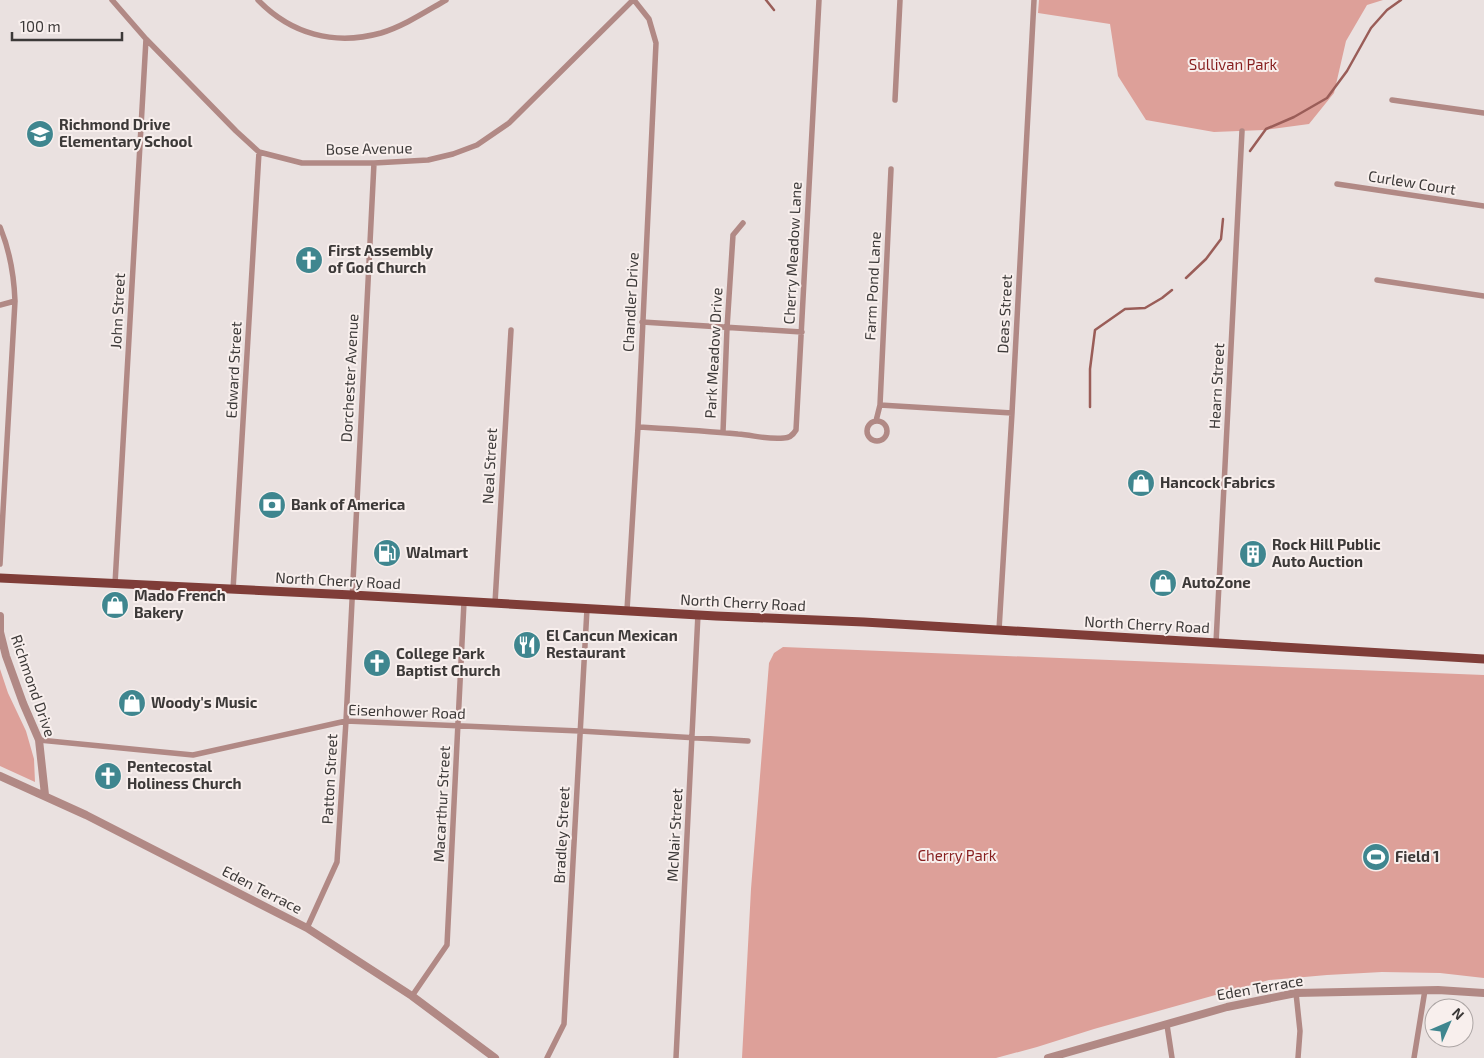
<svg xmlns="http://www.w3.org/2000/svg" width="1484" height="1058" font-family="'Exo 2',sans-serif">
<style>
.green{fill:#dda099}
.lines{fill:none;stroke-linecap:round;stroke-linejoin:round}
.stream{stroke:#9a5d58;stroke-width:2.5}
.minor{stroke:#b18985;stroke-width:5.5}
.tertiary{stroke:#b18985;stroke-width:8}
.primary{stroke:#7f3d38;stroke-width:9}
.labels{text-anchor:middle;stroke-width:4;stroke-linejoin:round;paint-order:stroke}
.park-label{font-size:15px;fill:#871f1f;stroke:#f8efed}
.poi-label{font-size:15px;font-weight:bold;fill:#3c3938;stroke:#f8efed;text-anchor:start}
.street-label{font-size:15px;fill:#3c3938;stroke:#f8efed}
</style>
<rect width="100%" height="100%" fill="#eae1e0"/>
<path class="green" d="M 1039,0 L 1383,0 L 1367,5 L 1346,41 L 1334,93 L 1309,124 L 1264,130 L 1214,132 L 1146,120 L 1118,76 L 1110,24 L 1038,13 Z
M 783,647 L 1484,675 L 1484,978 L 1440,973 L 1382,972 L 1327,975 L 1269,980 L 1094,1029 L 1037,1047 L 996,1058 L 742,1058 L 751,889 L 769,663 L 774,653 Z
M 0,669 L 8,693 L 26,731 L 34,759 L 35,782 L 0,766 Z"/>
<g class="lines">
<path class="stream" d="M 766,0 L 774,10
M 1250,151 L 1266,129 L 1294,117 L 1327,98 L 1347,71 L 1371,28 L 1387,10 L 1401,0
M 1186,278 L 1206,259 L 1221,239 L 1223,219
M 1090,407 L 1090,369 L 1095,330 L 1125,309 L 1145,308 L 1162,298 L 1172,290"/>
<path class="minor" d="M 112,0 L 146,39 L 236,131 L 259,152 L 302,163 L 374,163 L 428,160 L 453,154 L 477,145 L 509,123 L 633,0
M 258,0 C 291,34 334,46 381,33 C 404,26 425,12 446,0
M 895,100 L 900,0
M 1392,100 L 1484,113
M 1337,184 L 1484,206
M 0,227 C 10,251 14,276 15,301 L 0,564
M 1377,280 L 1484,296
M 0,305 L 15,301
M 642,322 L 802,332
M 880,405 L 1012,413
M867 431a10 10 0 1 1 20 0a10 10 0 1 1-20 0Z
M 876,421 L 880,405 L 891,169
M 638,427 C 671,429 705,431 738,434 C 753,435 768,440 784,438 C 790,438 793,435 796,430 L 819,0
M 723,432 L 727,328 L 733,235 L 743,223
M 115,584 L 146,39
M 233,590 L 259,152
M 495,603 L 511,330
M 627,610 L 638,427 L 656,43 L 649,19 L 634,0
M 999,630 L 1012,413 L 1034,0
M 1216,643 L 1242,131
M 39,740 L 193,755 L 346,721 L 580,731 L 748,741
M 307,928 L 337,862 L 346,721 L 374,163
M 1296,993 L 1300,1031 L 1298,1058
M 412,996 L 447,945 L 464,602
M 1167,1025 L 1172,1058
M 547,1058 L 564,1024 L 587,609
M 676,1058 L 698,614
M 1414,1058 L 1425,990"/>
<path class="tertiary" d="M 0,616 L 0,632 L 6,656 L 23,703 L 39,740 L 45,795
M 0,776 L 86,815 L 307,928 L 412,996 L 495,1058
M 1048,1058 L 1227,1007 L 1296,993 L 1438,990 L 1484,993"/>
<path class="primary" d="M 0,578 L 352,595 L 716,616 L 864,622 L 1484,659"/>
</g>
<defs>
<g id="school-disc" transform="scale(1.4375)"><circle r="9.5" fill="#3f868f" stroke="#f8efed"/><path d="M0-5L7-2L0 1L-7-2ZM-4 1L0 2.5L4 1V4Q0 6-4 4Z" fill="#fff"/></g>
<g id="church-disc" transform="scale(1.4375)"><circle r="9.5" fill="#3f868f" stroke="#f8efed"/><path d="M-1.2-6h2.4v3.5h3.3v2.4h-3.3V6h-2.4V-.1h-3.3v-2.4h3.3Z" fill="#fff"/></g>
<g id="shop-disc" transform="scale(1.4375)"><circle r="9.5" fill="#3f868f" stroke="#f8efed"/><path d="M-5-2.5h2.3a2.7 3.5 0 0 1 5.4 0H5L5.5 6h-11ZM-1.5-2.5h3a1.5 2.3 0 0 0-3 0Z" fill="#fff"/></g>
<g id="bank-disc" transform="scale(1.4375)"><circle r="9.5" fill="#3f868f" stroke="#f8efed"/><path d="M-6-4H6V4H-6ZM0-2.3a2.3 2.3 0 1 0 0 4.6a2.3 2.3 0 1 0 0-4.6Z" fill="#fff"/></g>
<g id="fuel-disc" transform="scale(1.4375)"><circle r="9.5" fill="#3f868f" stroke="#f8efed"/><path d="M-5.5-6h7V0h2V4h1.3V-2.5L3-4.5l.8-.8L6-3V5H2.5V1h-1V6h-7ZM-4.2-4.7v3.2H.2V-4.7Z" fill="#fff"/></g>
<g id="building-disc" transform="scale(1.4375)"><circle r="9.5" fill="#3f868f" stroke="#f8efed"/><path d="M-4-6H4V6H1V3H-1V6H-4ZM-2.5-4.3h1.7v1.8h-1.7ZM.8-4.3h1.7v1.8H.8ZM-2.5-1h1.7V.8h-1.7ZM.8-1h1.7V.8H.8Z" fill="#fff"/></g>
<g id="restaurant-disc" transform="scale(1.4375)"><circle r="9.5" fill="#3f868f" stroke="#f8efed"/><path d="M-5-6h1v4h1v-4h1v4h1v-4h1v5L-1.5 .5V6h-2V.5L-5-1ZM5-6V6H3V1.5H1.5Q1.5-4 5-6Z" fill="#fff"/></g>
<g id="stadium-disc" transform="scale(1.4375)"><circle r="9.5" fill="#3f868f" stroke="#f8efed"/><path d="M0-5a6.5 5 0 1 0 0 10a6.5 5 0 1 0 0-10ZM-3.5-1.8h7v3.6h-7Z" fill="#fff"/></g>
</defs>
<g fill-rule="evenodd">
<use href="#school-disc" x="40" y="134"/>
<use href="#church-disc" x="309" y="260"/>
<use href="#shop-disc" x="1141" y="483"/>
<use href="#bank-disc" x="272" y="505"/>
<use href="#fuel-disc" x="387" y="553"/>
<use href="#building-disc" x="1253" y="554"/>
<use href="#shop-disc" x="1163" y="583"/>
<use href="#shop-disc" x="115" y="605"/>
<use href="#restaurant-disc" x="527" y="645"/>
<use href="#church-disc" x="377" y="663"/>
<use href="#shop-disc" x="132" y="703"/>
<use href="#church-disc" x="108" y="776"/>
<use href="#stadium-disc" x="1376" y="857"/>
</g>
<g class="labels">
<g class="park-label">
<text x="1233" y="70">Sullivan Park</text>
<text x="957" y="861">Cherry Park</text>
</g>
<g class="poi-label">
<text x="59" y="130">Richmond Drive<tspan x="59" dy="17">Elementary School</tspan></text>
<text x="328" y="256">First Assembly<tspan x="328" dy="17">of God Church</tspan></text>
<text x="1160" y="488">Hancock Fabrics</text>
<text x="291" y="510">Bank of America</text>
<text x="1272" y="550">Rock Hill Public<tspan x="1272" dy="17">Auto Auction</tspan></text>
<text x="406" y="558">Walmart</text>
<text x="1182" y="588">AutoZone</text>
<text x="134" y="601">Mado French<tspan x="134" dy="17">Bakery</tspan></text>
<text x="546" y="641">El Cancun Mexican<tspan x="546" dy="17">Restaurant</tspan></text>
<text x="396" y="659">College Park<tspan x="396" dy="17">Baptist Church</tspan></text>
<text x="151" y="708">Woody's Music</text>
<text x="127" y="772">Pentecostal<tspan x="127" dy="17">Holiness Church</tspan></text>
<text x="1395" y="862">Field 1</text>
</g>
<g class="street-label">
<text transform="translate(369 149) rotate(-1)" y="5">Bose Avenue</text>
<text transform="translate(1412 183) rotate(9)" y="5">Curlew Court</text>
<text transform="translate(793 253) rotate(-87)" y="5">Cherry Meadow Lane</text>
<text transform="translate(873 286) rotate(-87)" y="5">Farm Pond Lane</text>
<text transform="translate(631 302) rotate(-87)" y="5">Chandler Drive</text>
<text transform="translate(118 311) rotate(-87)" y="5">John Street</text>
<text transform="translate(1005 314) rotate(-87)" y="5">Deas Street</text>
<text transform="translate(714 353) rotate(-87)" y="5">Park Meadow Drive</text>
<text transform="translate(234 370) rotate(-87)" y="5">Edward Street</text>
<text transform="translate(350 378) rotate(-87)" y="5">Dorchester Avenue</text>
<text transform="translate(1217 386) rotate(-87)" y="5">Hearn Street</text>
<text transform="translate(490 466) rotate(-87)" y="5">Neal Street</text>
<text transform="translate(338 581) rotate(3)" y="5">North Cherry Road</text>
<text transform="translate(743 603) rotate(3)" y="5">North Cherry Road</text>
<text transform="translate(1147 625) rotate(3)" y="5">North Cherry Road</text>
<text transform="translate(33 686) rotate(71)" y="5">Richmond Drive</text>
<text transform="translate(407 712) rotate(2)" y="5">Eisenhower Road</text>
<text transform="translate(330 779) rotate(-87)" y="5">Patton Street</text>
<text transform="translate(442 804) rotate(-87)" y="5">Macarthur Street</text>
<text transform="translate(562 835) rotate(-87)" y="5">Bradley Street</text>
<text transform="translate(675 835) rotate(-87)" y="5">McNair Street</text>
<text transform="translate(262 890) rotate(27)" y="5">Eden Terrace</text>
<text transform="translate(1260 988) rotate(-10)" y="5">Eden Terrace</text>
</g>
</g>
<g transform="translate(1449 1023) rotate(45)"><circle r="24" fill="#f8efed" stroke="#ada6a5"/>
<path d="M0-4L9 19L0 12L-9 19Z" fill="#3f868f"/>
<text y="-8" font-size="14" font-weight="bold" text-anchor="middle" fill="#3c3938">N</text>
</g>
<path d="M12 32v8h110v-8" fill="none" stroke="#3c3938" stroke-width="2.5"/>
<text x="20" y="32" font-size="15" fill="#3c3938" stroke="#f8efed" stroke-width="4" paint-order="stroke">100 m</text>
</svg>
